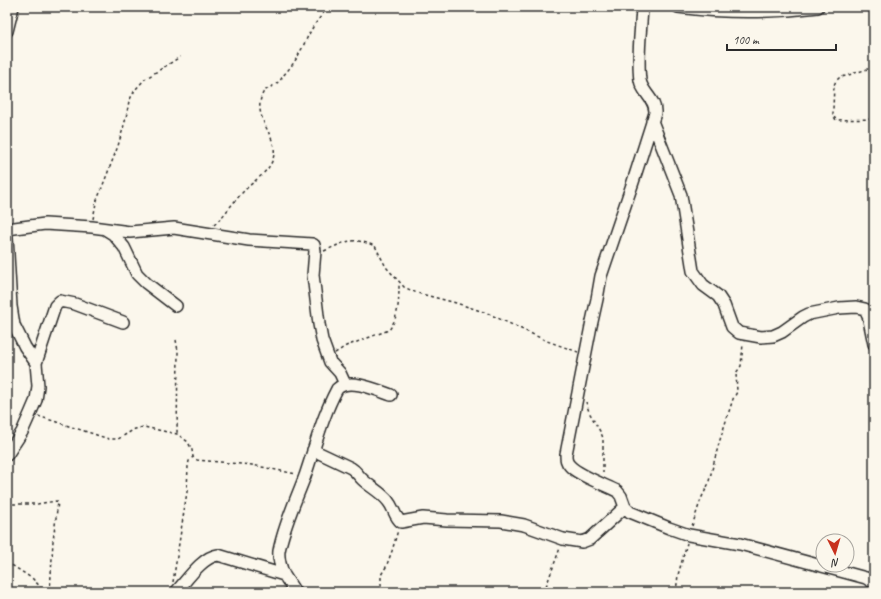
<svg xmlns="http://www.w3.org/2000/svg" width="881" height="599" font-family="Caveat,sans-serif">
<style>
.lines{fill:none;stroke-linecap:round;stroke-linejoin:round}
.minor-casing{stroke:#2b2b2b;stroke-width:14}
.path{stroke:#2b2b2b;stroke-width:1.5;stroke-dasharray:3 3;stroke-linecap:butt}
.minor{stroke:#fbf7ec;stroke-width:11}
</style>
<rect width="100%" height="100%" fill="#fbf7ec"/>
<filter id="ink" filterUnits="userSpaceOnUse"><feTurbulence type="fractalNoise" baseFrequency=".025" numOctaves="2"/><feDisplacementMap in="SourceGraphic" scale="8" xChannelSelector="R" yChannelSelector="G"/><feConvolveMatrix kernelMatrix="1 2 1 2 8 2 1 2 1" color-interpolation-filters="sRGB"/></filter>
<g filter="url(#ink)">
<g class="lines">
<g class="minor-casing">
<path id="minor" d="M 642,7 C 641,30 637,57 640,80 C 642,93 656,99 655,113 L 633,182 L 601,276 L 597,299 L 591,326 L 566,454 C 566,459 566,462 570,466 C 578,475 605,485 617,491 L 621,496 L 625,507 L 630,512 L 669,528 L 689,535 L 740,544 L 866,578 L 874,583
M 678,7 C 724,13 772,13 818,7
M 7,31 L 13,7
M 652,121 L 681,195 L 693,271 L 703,285 L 718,296 L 724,305 L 732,327 L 739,333 L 761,337 L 773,336 L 782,332 L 803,317 L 809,314 L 839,308 L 856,307 L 865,309 L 868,315 L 874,344
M 7,229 L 45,224 L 92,227 L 130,232 L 174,228 L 249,240 L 312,244 L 314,245 L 315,251 L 313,275 L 319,324 L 322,340 L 330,362 L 340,373 L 345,384
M 105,229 L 113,234 L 124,247 L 137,274 L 146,283 L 176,306
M 7,237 L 11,306 L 14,325 L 25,347 L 36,363 L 38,386 L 36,400 L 30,414 L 22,432 L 7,455
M 36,363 L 55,306 L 60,301 L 75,304 L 123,322
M 313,450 L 351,468 C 356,471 358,475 362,479 C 370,487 381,492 388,501 C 394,508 394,516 401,522 L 423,518 L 447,520 L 501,521 L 524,525 L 563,539 L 582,542 L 590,539 L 625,507
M 284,575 C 281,568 278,560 279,551 C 284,525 296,500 305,476 C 315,447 322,417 337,389 C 349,377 377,390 391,395
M 176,592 C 187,580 202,557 218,555 L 284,575 L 295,592"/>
</g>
<path class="path" d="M 874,67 L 839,78 L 836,81 L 834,85 L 833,109 L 833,115 L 836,120 L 874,119
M 93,219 L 96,203 L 118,146 L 126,118 L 129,101 L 135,90 L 145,79 L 180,57
M 214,225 C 225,215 233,202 244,191 C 254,180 272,171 274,154 C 277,135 251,117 263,93 C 266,88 273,87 277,83 C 280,81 282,78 283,76 C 289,69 295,62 299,54 C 304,45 308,35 313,27 C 318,20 323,14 327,7
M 324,251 C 346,242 351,236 375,246 L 386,267 L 404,287 L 417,293 L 456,303 L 487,313 L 547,341 L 578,352
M 176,340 L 178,351 L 177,434
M 335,353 L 346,346 L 389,330 C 399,317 399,299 399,283
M 586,402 L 589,412 L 601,433 L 603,438 L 603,475
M 38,416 L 109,439 L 118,439 L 135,429 L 144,427 L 177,434 L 188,442 L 192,450 L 193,457 L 197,460 L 252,465 L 296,474
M 7,504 L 37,504 L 56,501 L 58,502 L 53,541 L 50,592
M 692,526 L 701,499 L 708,485 L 719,443 L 733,399 L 737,392 L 736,373 L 741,366 L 743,344
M 7,562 L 33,579 L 45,592
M 173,582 L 187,492 L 188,466 L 189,461 L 193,457
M 304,589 L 342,592
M 380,592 L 381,588 L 381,575 L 386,567 L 392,551 L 398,530
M 544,592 L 560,548
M 676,592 L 678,575 L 687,543"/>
<use href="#minor" class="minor"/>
</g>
</g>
<rect width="881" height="599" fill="none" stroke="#fbf7ec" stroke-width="24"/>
<rect x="12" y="12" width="857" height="575" fill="none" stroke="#2b2b2b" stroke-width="1.5" filter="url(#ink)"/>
<g transform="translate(835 553) rotate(175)"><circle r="19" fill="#fbf7ec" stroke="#a8a59f"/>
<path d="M0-3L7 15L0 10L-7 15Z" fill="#c8321e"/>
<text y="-6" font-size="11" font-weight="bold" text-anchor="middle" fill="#2b2b2b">N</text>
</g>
<path d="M727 44v6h109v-6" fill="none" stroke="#2b2b2b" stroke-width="2"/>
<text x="733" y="44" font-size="12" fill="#2b2b2b" stroke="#fbf7ec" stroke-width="3" paint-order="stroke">100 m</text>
</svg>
